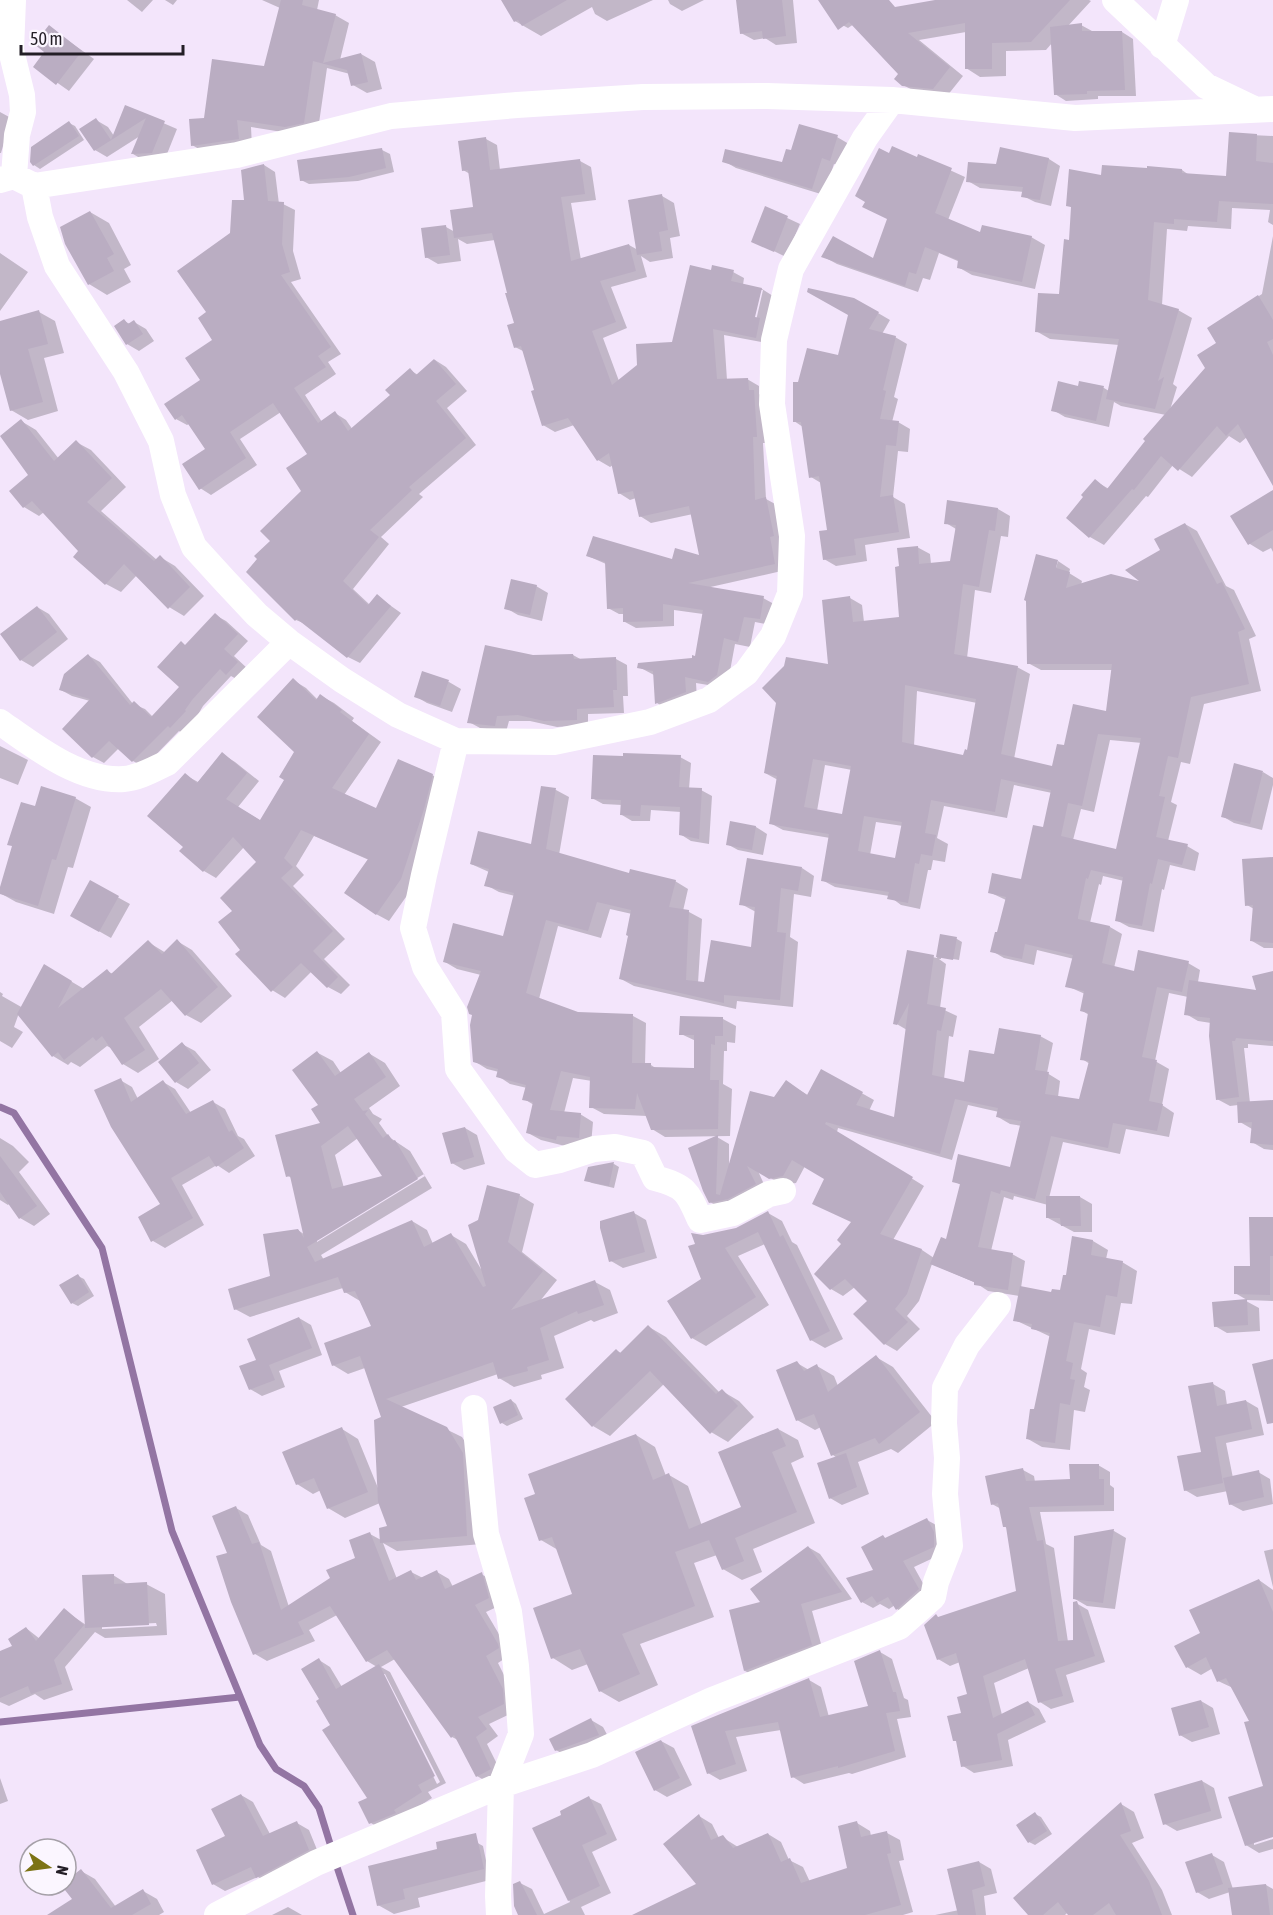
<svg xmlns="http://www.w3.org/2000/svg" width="1273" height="1915" font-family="'Asap Condensed',sans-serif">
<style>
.shadow{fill:#0003;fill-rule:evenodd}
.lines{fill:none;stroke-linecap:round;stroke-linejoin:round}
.stream{stroke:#9375a3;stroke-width:7}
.building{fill:#baadc2;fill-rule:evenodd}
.street{stroke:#fff;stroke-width:26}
</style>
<rect width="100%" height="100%" fill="#f3e5fb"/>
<path class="shadow" d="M 127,0 L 153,0 L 142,12 Z
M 165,0 L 177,0 L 173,5 Z
M 262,0 L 319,0 L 317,10 L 335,15 L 349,23 L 340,60 L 361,54 L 375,62 L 382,89 L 367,93 L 353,85 L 350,74 L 327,68 L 318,130 L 301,135 L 251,127 L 252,147 L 206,153 L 192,145 L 205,119 L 265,67 L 280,8 Z
M 503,0 L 658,0 L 653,0 L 607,21 L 595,14 L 592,7 L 541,36 L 515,21 Z
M 668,0 L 704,0 L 682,11 L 670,4 Z
M 738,0 L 793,0 L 797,43 L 776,45 L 765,38 L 754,40 L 741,33 Z
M 819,0 L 887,0 L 869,13 L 943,0 L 1089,0 L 1091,1 L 1067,27 L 1081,25 L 1092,31 L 1122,32 L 1133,39 L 1136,96 L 1098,96 L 1098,99 L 1066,101 L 1055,94 L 1052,43 L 1046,50 L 1006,51 L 1006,76 L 980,77 L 966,68 L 966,32 L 919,40 L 963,76 L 947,96 L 918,93 L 903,85 L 900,74 L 854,24 L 848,28 L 833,20 Z
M 49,27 L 94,59 L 69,91 L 35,67 L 47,52 Z
M 126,107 L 177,129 L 165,159 L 145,161 L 133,154 L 140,136 L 107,157 L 95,150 L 96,120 L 108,127 L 114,136 Z
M 0,112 L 11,118 L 1,153 L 0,153 Z
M 69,123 L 75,126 L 84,140 L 40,169 L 34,165 L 32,161 Z
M 800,126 L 837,137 L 849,144 L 843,167 L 834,164 L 824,195 L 736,168 L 724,161 L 783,164 L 792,152 Z
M 1230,134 L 1273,136 L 1273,225 L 1268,222 L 1270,210 L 1232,208 L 1231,229 L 1188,226 L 1187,231 L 1167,229 L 1162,305 L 1178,310 L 1192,318 L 1173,384 L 1177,387 L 1170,410 L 1207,368 L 1218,343 L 1209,328 L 1262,294 L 1273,236 L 1273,482 L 1247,437 L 1240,443 L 1229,436 L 1192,477 L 1173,465 L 1148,497 L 1146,496 L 1104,545 L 1090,537 L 1068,518 L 1095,481 L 1109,489 L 1166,415 L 1121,406 L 1114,402 L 1109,427 L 1065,417 L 1053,410 L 1079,387 L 1104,388 L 1109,391 L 1119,345 L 1050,339 L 1036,331 L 1061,296 L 1070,241 L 1073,208 L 1068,205 L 1103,177 L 1182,170 L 1189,175 L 1227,177 Z
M 486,139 L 497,145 L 500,170 L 580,161 L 591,167 L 596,200 L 571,203 L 581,260 L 629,245 L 638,250 L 662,196 L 674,203 L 680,236 L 670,238 L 673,258 L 650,262 L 641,256 L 647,277 L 611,287 L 627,328 L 603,338 L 619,381 L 673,343 L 712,272 L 733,272 L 744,278 L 743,285 L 762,289 L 773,296 L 767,343 L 724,335 L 727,380 L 747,379 L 759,386 L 759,394 L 765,398 L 768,443 L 763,443 L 766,499 L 777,505 L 786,570 L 706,588 L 763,598 L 774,604 L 771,625 L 755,622 L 750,647 L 735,644 L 728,682 L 720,687 L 696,683 L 697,699 L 668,710 L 657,703 L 654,675 L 639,667 L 696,658 L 703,614 L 674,610 L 674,626 L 636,628 L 625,622 L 624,614 L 619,614 L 608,608 L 606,564 L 588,556 L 673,561 L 701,557 L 693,514 L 651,523 L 640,516 L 636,498 L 630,500 L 619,493 L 613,465 L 610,467 L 598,460 L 574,425 L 555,432 L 543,425 L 525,352 L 515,347 L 516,324 L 495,240 L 467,244 L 458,239 L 461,261 L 438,264 L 426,257 L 446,227 L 455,232 L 475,209 L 470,174 L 463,170 ZM 760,290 L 763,290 L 755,325 L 752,324 Z
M 1001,149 L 1049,159 L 1060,166 L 1051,206 L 1035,202 L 1023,196 L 1024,192 L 980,188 L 968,181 L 997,166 Z
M 382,150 L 390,154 L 394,172 L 358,181 L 309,184 L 301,180 Z
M 890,155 L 918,159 L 919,156 L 965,177 L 948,220 L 981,234 L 1031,237 L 1045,245 L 1035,289 L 972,275 L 958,267 L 960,262 L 939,253 L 930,280 L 923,278 L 918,292 L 837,264 L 824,257 L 874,260 L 888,220 Z
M 264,165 L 275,172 L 279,204 L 283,204 L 295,210 L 293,251 L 301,279 L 291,282 L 341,354 L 328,362 L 336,374 L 305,395 L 322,422 L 335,413 L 346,420 L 353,430 L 392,395 L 410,370 L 418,375 L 435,360 L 446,367 L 467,391 L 447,408 L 476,445 L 419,494 L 423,497 L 381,537 L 389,544 L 353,589 L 370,605 L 377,596 L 401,613 L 360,663 L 348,657 L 308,625 L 296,620 L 272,541 L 303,491 L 309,454 L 281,412 L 240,439 L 257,465 L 211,495 L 200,488 L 207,450 L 189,424 L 187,425 L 176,419 L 202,380 L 215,340 L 209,313 L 232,233 Z
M 766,208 L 800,224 L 786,257 L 753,241 Z
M 90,212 L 109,223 L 131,265 L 124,269 L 131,282 L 107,295 L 89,284 Z
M 0,253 L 28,272 L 0,311 Z
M 39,312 L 55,321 L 64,353 L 44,358 L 58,411 L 28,420 L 11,410 L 0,368 L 0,322 Z
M 878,313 L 890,320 L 882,334 L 895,337 L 907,344 L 894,397 L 898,399 L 892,422 L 898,422 L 910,429 L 908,452 L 898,451 L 893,497 L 905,504 L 910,538 L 865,545 L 867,561 L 836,566 L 824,559 L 829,531 L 821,483 L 811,477 L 803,427 L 794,421 L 800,383 L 839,357 Z
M 124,321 L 130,324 L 134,322 L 146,329 L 154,341 L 139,351 L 127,344 Z
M 21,421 L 36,430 L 59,459 L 76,442 L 91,450 L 126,487 L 101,511 L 157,560 L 160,557 L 175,566 L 204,596 L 184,616 L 169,607 L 137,575 L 121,592 L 106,584 L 75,556 L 80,551 L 44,512 L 39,516 L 24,507 L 11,491 L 30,475 Z
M 1273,491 L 1273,552 L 1271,548 L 1263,552 L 1250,544 L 1232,516 Z
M 949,502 L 998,509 L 1010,516 L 1008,537 L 1001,536 L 991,593 L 975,590 L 967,658 L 1017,667 L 1030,674 L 1014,759 L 1053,768 L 1065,747 L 1108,713 L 1112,670 L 1041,670 L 1028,663 L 1058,561 L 1070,569 L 1069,573 L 1082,581 L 1081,585 L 1144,584 L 1162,551 L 1185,524 L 1197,531 L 1226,586 L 1234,590 L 1256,636 L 1249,639 L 1261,691 L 1204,704 L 1190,764 L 1181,762 L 1171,802 L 1177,805 L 1168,841 L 1187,846 L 1199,853 L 1195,871 L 1170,865 L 1164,890 L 1162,889 L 1154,932 L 1129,927 L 1116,920 L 1124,881 L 1103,876 L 1101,885 L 1099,884 L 1090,923 L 1110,927 L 1122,934 L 1114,968 L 1135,973 L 1188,963 L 1200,970 L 1198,982 L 1258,992 L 1273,972 L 1273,1046 L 1248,1044 L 1248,1048 L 1244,1048 L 1250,1103 L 1273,1101 L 1273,1150 L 1264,1149 L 1252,1142 L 1252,1129 L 1240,1122 L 1238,1105 L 1230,1106 L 1217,1099 L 1211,1023 L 1198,1021 L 1186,1014 L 1188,997 L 1169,993 L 1155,1061 L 1169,1069 L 1162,1105 L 1174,1113 L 1169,1137 L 1126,1129 L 1120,1154 L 1063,1142 L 1049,1198 L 1080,1197 L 1092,1204 L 1092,1232 L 1074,1232 L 1048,1218 L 1048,1205 L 1014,1196 L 1013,1200 L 1004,1197 L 991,1251 L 1012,1254 L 1025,1261 L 1021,1288 L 1053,1294 L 1061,1292 L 1067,1277 L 1073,1238 L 1093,1241 L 1108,1250 L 1106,1259 L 1122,1262 L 1137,1271 L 1132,1304 L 1121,1303 L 1115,1335 L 1089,1329 L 1081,1369 L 1087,1373 L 1084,1387 L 1090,1390 L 1085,1412 L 1074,1410 L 1070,1450 L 1042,1447 L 1028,1439 L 1051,1337 L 1015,1320 L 1019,1296 L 988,1291 L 976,1283 L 932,1264 L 919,1301 L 907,1316 L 920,1329 L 897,1351 L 885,1344 L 855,1314 L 869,1301 L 855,1287 L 843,1296 L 831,1289 L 843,1243 L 853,1223 L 826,1179 L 805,1166 L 796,1183 L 783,1185 L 758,1171 L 767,1191 L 723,1209 L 710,1202 L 717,1137 L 729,1144 L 729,1166 L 774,1099 L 798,1089 L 809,1096 L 822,1071 L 874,1100 L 869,1111 L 895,1119 L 907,1030 L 895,1023 L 908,952 L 937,958 L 941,936 L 957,939 L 962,942 L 959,960 L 941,957 L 941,959 L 939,959 L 946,964 L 940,1008 L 957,1016 L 953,1037 L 949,1036 L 944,1079 L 965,1084 L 996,1056 L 1040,1036 L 1053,1043 L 1047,1073 L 1060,1081 L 1058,1097 L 1080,1101 L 1090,1064 L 1082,1059 L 1089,1015 L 1081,1010 L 1085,994 L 1067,986 L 1074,959 L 1037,950 L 1034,965 L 1004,958 L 992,951 L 999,934 L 1006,900 L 989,892 L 1022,881 L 1044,829 L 1052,793 L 1014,785 L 1007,818 L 944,806 L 937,838 L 948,844 L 945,862 L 933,860 L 931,870 L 928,870 L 920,909 L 901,905 L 889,896 L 835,887 L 822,880 L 830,838 L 783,830 L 770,823 L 778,780 L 765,773 L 830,666 L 850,598 L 862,605 L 864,622 L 900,618 L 901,567 L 917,547 L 930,554 L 931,564 L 951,562 L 956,529 L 946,523 ZM 917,691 L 977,703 L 968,751 L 965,757 L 914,746 ZM 1110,740 L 1142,743 L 1117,850 L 1073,840 L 1081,809 L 1094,812 ZM 825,765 L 852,770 L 843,816 L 817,811 ZM 876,822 L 903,826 L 896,859 L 870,855 ZM 968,1105 L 999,1112 L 998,1117 L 1010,1124 L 1022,1126 L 1011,1169 L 954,1181 L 961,1185 L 947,1241 L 934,1258 L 922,1250 L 893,1240 L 924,1186 L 837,1132 L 838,1128 L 952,1160 Z
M 536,586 L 548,593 L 542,621 L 518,615 L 506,608 Z
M 37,607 L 49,614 L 68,639 L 33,667 L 21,660 Z
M 215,615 L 226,621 L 248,641 L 234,656 L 248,669 L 238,680 L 231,676 L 203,706 L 196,718 L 182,733 L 179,731 L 144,767 L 133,761 L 119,748 L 104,763 L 93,757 L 90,701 L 72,696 L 61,690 L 89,656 L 100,662 L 133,704 L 145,709 L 153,717 L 181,687 L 186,646 Z
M 573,655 L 582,660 L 616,659 L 627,665 L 628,696 L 623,696 L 624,713 L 588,714 L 588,725 L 557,727 L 530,721 L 509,721 L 506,732 L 480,728 L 469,722 L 533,657 Z
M 423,673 L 449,682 L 461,689 L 452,712 L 427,703 L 415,696 Z
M 293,680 L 306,688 L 318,700 L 321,696 L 334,703 L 354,718 L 352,721 L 381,742 L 344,795 L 377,810 L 432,775 L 445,782 L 413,887 L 389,921 L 376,914 L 369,860 L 314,836 L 296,866 L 304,875 L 293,886 L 345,939 L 324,959 L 350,985 L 341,994 L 328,987 L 312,971 L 285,998 L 272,990 L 242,950 L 234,911 L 259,862 L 244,847 L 216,878 L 204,871 L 185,847 L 185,775 L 198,782 L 222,754 L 235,762 L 259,781 L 238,807 L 261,821 L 286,780 L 296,751 Z
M 0,746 L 28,760 L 18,785 L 0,778 Z
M 680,757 L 691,763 L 689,789 L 701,790 L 712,796 L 709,844 L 691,841 L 680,834 L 681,812 L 651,810 L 650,821 L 632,821 L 622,815 L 622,805 L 603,804 L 592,798 Z
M 1263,772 L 1273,778 L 1273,785 L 1262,830 L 1234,823 L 1222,816 Z
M 543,787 L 556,790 L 569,797 L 559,855 L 631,875 L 675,881 L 688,889 L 683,911 L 689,912 L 702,919 L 698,983 L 705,984 L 752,948 L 756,912 L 741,904 L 802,868 L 814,876 L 811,897 L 794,894 L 790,937 L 798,942 L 793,1007 L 737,1001 L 736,1009 L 634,986 L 621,979 L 632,914 L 610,909 L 601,938 L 558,926 L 539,999 L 578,1014 L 633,1016 L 646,1023 L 645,1065 L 651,1065 L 657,1069 L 695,1070 L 696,1041 L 681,1034 L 723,1019 L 736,1026 L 735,1043 L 727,1042 L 727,1051 L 724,1051 L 723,1084 L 732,1089 L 730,1136 L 665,1137 L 652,1129 L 647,1116 L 604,1114 L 591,1107 L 592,1081 L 573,1078 L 564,1113 L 580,1114 L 593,1122 L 591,1145 L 570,1143 L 569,1147 L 541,1140 L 528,1133 L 534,1105 L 524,1099 L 527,1088 L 510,1084 L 498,1076 L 499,1072 L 487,1069 L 474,1061 L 481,975 L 457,969 L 445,962 L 504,938 L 515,896 L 499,892 L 486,885 L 489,872 L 471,864 L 532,846 Z
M 75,798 L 91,807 L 73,868 L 68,867 L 54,914 L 16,902 L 0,893 L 36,808 Z
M 731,823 L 756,827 L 767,834 L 763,855 L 738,850 L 727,844 Z
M 1273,859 L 1273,948 L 1264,948 L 1252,941 L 1254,909 L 1247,905 Z
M 90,882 L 130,904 L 111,938 L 72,916 Z
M 177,941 L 192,950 L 232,996 L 201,1023 L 186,1015 L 173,1000 L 139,1027 L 159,1059 L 138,1073 L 123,1064 L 113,1049 L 107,1046 L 80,1067 L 71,1062 L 68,1065 L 53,1056 L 19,1013 L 14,1027 L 23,1032 L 12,1048 L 0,1041 L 0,992 L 3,994 L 2,996 L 23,1008 L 45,966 L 84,989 L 107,971 L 113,974 L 148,942 L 166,953 Z
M 182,1044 L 195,1051 L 211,1070 L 188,1089 L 176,1082 Z
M 318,1053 L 333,1061 L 341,1073 L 370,1054 L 385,1063 L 400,1086 L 369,1108 L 373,1114 L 382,1119 L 379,1123 L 389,1137 L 410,1151 L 432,1188 L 321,1255 L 324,1260 L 412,1221 L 427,1230 L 433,1244 L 451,1235 L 466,1244 L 481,1269 L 519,1195 L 534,1204 L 522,1252 L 557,1280 L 540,1301 L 595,1282 L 610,1290 L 618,1313 L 594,1322 L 591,1320 L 554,1336 L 564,1368 L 541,1375 L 542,1379 L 514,1387 L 499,1378 L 498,1374 L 401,1407 L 462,1437 L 478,1462 L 482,1544 L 397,1551 L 383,1543 L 397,1579 L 411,1572 L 423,1578 L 437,1572 L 449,1579 L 453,1587 L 481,1574 L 494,1581 L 501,1605 L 486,1612 L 510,1653 L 510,1655 L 498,1663 L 515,1697 L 516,1711 L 489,1724 L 498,1736 L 487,1744 L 503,1776 L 489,1783 L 477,1776 L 458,1740 L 452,1737 L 395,1659 L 381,1667 L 390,1672 L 446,1783 L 428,1792 L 432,1798 L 382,1830 L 371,1823 L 369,1798 L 321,1700 L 319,1660 L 330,1667 L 342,1687 L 377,1667 L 367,1661 L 337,1615 L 309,1630 L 315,1641 L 267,1661 L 255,1654 L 229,1554 L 236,1508 L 248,1515 L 261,1545 L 271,1551 L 289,1607 L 332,1579 L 357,1559 L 370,1534 L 381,1540 L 389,1527 L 380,1503 L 345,1518 L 328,1508 L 321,1490 L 313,1494 L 297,1484 L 342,1429 L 358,1439 L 378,1488 L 383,1418 L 365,1368 L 348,1374 L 333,1365 L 373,1327 L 360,1301 L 345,1292 L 343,1288 L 250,1317 L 235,1309 L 272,1277 L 298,1230 L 305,1235 L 292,1178 L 288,1176 L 323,1123 L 320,1105 ZM 358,1138 L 385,1177 L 344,1188 L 335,1155 ZM 424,1174 L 425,1176 L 317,1242 L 317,1239 ZM 382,1674 L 385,1674 L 440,1782 L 437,1784 Z
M 120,1080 L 132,1087 L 138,1099 L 163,1082 L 175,1089 L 191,1113 L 213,1102 L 225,1109 L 238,1136 L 244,1139 L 255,1156 L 229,1173 L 217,1165 L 182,1185 L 204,1225 L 165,1248 L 153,1241 L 162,1204 Z
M 465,1128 L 477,1135 L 485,1164 L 464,1170 L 452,1163 Z
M 0,1138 L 13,1146 L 29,1162 L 19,1172 L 50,1214 L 34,1226 L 20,1218 L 10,1203 L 8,1205 L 0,1200 Z
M 614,1164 L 619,1167 L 614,1188 L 592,1183 L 586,1180 L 589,1168 Z
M 634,1213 L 646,1220 L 657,1258 L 623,1268 L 611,1261 Z
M 768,1213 L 782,1221 L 792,1242 L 797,1245 L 843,1339 L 825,1348 L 811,1340 L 765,1244 L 738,1256 L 769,1305 L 706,1346 L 692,1338 L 703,1279 L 697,1245 L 703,1236 L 737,1229 Z
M 1273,1219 L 1273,1301 L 1247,1300 L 1235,1293 L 1251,1268 Z
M 78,1276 L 84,1279 L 94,1296 L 78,1306 L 72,1303 Z
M 1246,1301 L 1259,1308 L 1260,1331 L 1227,1333 L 1215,1326 Z
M 299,1318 L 311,1325 L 322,1355 L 279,1371 L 285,1387 L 262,1396 L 250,1389 L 258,1361 Z
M 649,1327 L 666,1337 L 720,1393 L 722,1391 L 739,1401 L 754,1417 L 728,1442 L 711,1432 L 664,1384 L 610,1436 L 593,1426 L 617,1351 L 621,1353 Z
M 876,1357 L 893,1367 L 936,1422 L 898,1453 L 891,1449 L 858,1462 L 869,1494 L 842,1505 L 830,1498 L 837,1458 L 833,1455 L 821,1427 L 815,1430 L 797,1420 L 797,1363 L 809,1370 L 817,1366 L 834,1376 L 838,1386 Z
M 1213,1384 L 1225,1391 L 1227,1405 L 1246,1401 L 1258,1408 L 1264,1435 L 1226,1443 L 1233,1478 L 1258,1472 L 1270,1479 L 1273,1504 L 1243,1511 L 1230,1504 L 1228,1491 L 1197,1497 L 1185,1490 L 1203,1453 Z
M 511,1400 L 516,1404 L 523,1419 L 507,1426 L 502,1423 Z
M 778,1429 L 798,1440 L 804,1457 L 791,1463 L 815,1523 L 753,1549 L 762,1572 L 742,1580 L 723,1569 L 717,1555 L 694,1563 L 714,1617 L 640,1644 L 658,1685 L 619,1702 L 600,1691 L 588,1664 L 572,1670 L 553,1658 L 535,1609 L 574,1595 L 558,1550 L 541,1540 L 537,1495 L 636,1435 L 655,1447 L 666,1476 L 669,1475 L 688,1486 L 702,1526 L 743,1508 Z
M 1098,1465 L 1110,1472 L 1110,1485 L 1114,1488 L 1114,1511 L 1040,1512 L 1046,1544 L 1054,1548 L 1068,1642 L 1075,1641 L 1076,1603 L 1088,1610 L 1105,1662 L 1066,1675 L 1074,1702 L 1051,1709 L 1040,1702 L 1029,1668 L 994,1683 L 1002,1715 L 1028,1702 L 1039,1709 L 1046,1722 L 1008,1740 L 1013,1766 L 974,1773 L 963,1766 L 958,1742 L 955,1740 L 969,1696 L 960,1662 L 950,1666 L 938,1659 L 939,1618 L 1017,1592 L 1007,1528 L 1004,1526 L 1001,1509 L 992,1504 L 1023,1470 L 1034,1476 L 1035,1482 L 1071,1481 Z
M 927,1520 L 938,1526 L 944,1553 L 914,1567 L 930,1596 L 908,1615 L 897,1609 L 895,1605 L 889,1609 L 880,1604 L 873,1608 L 862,1602 L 875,1571 L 883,1537 L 887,1539 Z
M 1114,1531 L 1126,1538 L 1115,1609 L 1087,1606 L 1075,1599 L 1075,1537 Z
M 808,1547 L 820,1554 L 852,1599 L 812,1611 L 823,1651 L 757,1677 L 745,1671 L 762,1603 Z
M 1273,1549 L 1273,1587 L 1264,1551 Z
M 113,1575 L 129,1585 L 146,1584 L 165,1594 L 167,1635 L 105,1638 L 95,1632 L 65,1667 L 73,1690 L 44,1700 L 35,1694 L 9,1706 L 0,1702 L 0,1652 L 15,1646 L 26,1628 L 40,1639 L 64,1610 L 86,1625 ZM 156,1623 L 157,1626 L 102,1629 L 102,1626 Z
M 1259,1580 L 1273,1590 L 1273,1835 L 1254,1842 L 1254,1845 L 1273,1839 L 1273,1849 L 1259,1853 L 1246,1845 L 1265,1787 L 1251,1722 L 1233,1688 L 1218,1681 L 1213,1668 L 1201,1675 L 1187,1667 L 1203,1634 Z
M 880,1652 L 892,1659 L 904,1698 L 908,1700 L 911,1717 L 897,1719 L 906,1757 L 852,1774 L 849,1773 L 804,1784 L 793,1777 L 781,1730 L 736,1737 L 747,1771 L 720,1780 L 708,1773 L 693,1727 L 809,1680 L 821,1687 L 829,1717 L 870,1707 Z
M 1201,1701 L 1213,1708 L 1220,1734 L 1192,1742 L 1180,1735 Z
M 591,1720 L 603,1727 L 611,1742 L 568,1757 L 556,1750 Z
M 661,1741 L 674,1748 L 692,1785 L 667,1797 L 655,1790 Z
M 0,1778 L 8,1801 L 0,1804 Z
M 1202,1781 L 1214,1788 L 1222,1818 L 1177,1831 L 1165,1824 Z
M 241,1795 L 253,1802 L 270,1834 L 297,1823 L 309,1830 L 320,1857 L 269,1883 L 258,1877 L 225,1891 L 213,1884 Z
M 589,1798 L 601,1804 L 617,1840 L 592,1852 L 611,1893 L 581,1907 L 585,1915 L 519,1915 L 520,1883 L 532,1889 L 544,1914 L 570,1902 L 534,1829 L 563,1815 Z
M 1121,1804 L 1134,1812 L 1144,1838 L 1132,1843 L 1162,1890 L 1172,1915 L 1070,1915 L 1068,1912 L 1065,1915 L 1030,1915 Z
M 1035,1814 L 1041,1817 L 1052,1834 L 1035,1845 L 1029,1842 L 1019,1825 Z
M 699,1816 L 712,1824 L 719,1838 L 722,1837 L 738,1847 L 768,1834 L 781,1842 L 789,1860 L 803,1867 L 810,1882 L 849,1869 L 857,1823 L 870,1831 L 871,1836 L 887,1833 L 900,1840 L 904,1860 L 899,1861 L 913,1912 L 903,1915 L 663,1915 L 698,1885 Z
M 467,1837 L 483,1846 L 490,1880 L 418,1898 L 420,1907 L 394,1914 L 378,1905 L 439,1850 Z
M 1212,1855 L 1224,1862 L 1233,1889 L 1266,1885 L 1273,1889 L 1273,1915 L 1233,1915 L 1230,1892 L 1209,1899 L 1197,1892 Z
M 979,1862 L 991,1869 L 997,1893 L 984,1896 L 986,1915 L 935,1915 L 959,1910 Z
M 81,1871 L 95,1879 L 116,1907 L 143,1891 L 157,1899 L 164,1912 L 159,1915 L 50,1915 L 74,1899 L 66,1883 Z
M 288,1907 L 302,1915 L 272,1915 Z"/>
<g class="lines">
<path class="stream" d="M 0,1107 L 14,1113 L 102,1248 L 172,1531 L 260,1745 L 276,1769 L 304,1786 L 319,1808 L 332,1850
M 0,1722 L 240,1697
M 335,1861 L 353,1915"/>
</g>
<path class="building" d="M 281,0 L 303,0 L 302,5 L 336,14 L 323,63 L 361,53 L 368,82 L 351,86 L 347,70 L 313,61 L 304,123 L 285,127 L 237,120 L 239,139 L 191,146 L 189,119 L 204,118 L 212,59 L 264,66 Z
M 501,0 L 567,0 L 522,26 L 518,20 L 514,22 Z
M 736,0 L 782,0 L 786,36 L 763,39 L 762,31 L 740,34 Z
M 818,0 L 889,0 L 895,7 L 935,0 L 1070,0 L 1031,42 L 992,43 L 992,69 L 965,69 L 965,23 L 908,33 L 950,67 L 933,89 L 902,86 L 894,79 L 898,74 L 849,22 L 838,30 Z
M 1082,23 L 1082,31 L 1122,31 L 1125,90 L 1087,91 L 1087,94 L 1054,95 L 1050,27 Z
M 49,25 L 82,51 L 56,85 L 33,67 L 44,52 L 34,44 Z
M 125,105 L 165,121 L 152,153 L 131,154 L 146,118 L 94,151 L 79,129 L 96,118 L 111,140 Z
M 69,121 L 79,136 L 33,166 L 30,162 L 31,147 Z
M 799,124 L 838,135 L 830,161 L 822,158 L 812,189 L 722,162 L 725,149 L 782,162 L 786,149 L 791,150 Z
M 1229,132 L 1257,134 L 1256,161 L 1273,163 L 1273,204 L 1219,201 L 1217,222 L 1174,219 L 1174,224 L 1154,222 L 1148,300 L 1179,309 L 1158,381 L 1164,377 L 1155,409 L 1106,399 L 1119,339 L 1035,332 L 1038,293 L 1059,294 L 1064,239 L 1069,240 L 1071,207 L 1066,206 L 1069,169 L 1101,175 L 1102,165 L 1147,168 L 1147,166 L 1182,169 L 1182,173 L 1226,176 Z
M 486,137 L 490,170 L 580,159 L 585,194 L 561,197 L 571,261 L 629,244 L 636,271 L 600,281 L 616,322 L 592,331 L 612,385 L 637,365 L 636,344 L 672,342 L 690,265 L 711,270 L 712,265 L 734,270 L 731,281 L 762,288 L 755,317 L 760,318 L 756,338 L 713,329 L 717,379 L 748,378 L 749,390 L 754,390 L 757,437 L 753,437 L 755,500 L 766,497 L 774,536 L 770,537 L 775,564 L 688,583 L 764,596 L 760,619 L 744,617 L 738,642 L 724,638 L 717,675 L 708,682 L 685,677 L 686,692 L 655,704 L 653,671 L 637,668 L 638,663 L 692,658 L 692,655 L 695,656 L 703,610 L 663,604 L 663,621 L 623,622 L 623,608 L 607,609 L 605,562 L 586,556 L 593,536 L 672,559 L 675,548 L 699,555 L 689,506 L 639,517 L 633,491 L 618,494 L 609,453 L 597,461 L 568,418 L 542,426 L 531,391 L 534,390 L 521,346 L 514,348 L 507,325 L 514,323 L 505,293 L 507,293 L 492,233 L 454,238 L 450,210 L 473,207 L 468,170 L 462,171 L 458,141 Z
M 892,146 L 917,157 L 918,154 L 952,168 L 935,213 L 980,232 L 982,225 L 1032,236 L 1022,282 L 957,268 L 958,260 L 925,247 L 916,274 L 909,272 L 905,286 L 821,257 L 833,236 L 873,258 L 887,219 L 862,207 L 865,202 L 855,196 L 879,148 L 889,153 Z
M 1000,147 L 1049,158 L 1040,200 L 1021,197 L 1023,187 L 966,182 L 968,162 L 996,164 Z
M 382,148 L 386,168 L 349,177 L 300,181 L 297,160 Z
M 264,164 L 268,201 L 284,202 L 282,244 L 290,272 L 281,275 L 331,347 L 318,356 L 326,367 L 294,388 L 318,423 L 335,411 L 348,431 L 390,395 L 385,390 L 410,368 L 416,375 L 434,359 L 456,384 L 436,401 L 466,438 L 409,487 L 412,490 L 370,530 L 379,537 L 343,581 L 368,605 L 377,594 L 391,606 L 347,658 L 297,619 L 295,621 L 246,572 L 257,559 L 254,556 L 270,541 L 260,531 L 301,491 L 286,468 L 307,454 L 273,403 L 230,432 L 246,458 L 199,490 L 182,464 L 205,449 L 182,415 L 175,420 L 164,404 L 200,380 L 185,358 L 212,340 L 198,318 L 206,312 L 177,271 L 230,233 L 232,200 L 244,200 L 241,170 Z
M 662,194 L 668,230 L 659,232 L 662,251 L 637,255 L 628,200 Z
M 765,206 L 788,216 L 774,252 L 751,242 Z
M 90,211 L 114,254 L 107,258 L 114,271 L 88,285 L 65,244 L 60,227 Z
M 446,225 L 450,255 L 425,258 L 421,228 Z
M 808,288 L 854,298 L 879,312 L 869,329 L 896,336 L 883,390 L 886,391 L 880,419 L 899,421 L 896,446 L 886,445 L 880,497 L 893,495 L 899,532 L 854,539 L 856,555 L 823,560 L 819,531 L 827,530 L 819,476 L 809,478 L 801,422 L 793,422 L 793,382 L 798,382 L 807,348 L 838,355 L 848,315 L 807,292 Z
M 1258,295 L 1273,320 L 1273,339 L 1267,342 L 1273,355 L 1273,486 L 1238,424 L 1226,436 L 1217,426 L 1178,471 L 1161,456 L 1134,490 L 1132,489 L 1089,538 L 1066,518 L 1083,497 L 1081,495 L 1095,479 L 1107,489 L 1145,441 L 1143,439 L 1205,368 L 1197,355 L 1216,343 L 1207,328 Z
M 39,310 L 48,344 L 28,349 L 43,402 L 10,411 L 0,374 L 0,321 Z
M 124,319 L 128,324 L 134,320 L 143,334 L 126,345 L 114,326 Z
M 1058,381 L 1078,386 L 1079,381 L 1104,386 L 1096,421 L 1051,411 Z
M 21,419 L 54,461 L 76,440 L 112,478 L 87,502 L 154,561 L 160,555 L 190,587 L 168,609 L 124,564 L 105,585 L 73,557 L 78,551 L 32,501 L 23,508 L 9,491 L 28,475 L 0,436 Z
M 1273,490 L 1273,530 L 1248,545 L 1230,516 Z
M 947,500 L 998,508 L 995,531 L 989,530 L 979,587 L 963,584 L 954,654 L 1018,666 L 1001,754 L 1052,766 L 1057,744 L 1064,745 L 1073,704 L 1106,711 L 1112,664 L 1027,664 L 1026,601 L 1024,600 L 1036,554 L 1058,560 L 1056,568 L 1070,572 L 1066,588 L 1111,574 L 1139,581 L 1125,570 L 1160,550 L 1154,539 L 1185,523 L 1217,584 L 1222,582 L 1245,629 L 1238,632 L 1249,684 L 1191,697 L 1178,758 L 1168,756 L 1159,796 L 1165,797 L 1156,837 L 1188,844 L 1182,865 L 1158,859 L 1152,884 L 1150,883 L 1142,926 L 1115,921 L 1123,877 L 1091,870 L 1088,879 L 1086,878 L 1078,917 L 1078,919 L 1110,926 L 1102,963 L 1134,971 L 1138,950 L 1189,961 L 1182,992 L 1157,987 L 1142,1057 L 1157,1060 L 1149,1101 L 1163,1104 L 1157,1131 L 1113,1123 L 1108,1148 L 1051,1136 L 1035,1199 L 1001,1190 L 1000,1194 L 991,1191 L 978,1247 L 1013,1253 L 1008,1290 L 974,1285 L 974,1282 L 930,1264 L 941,1237 L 946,1239 L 960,1184 L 952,1182 L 958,1154 L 1010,1167 L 1021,1121 L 996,1117 L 998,1108 L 955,1099 L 940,1154 L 826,1122 L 825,1124 L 913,1177 L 880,1234 L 922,1249 L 907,1294 L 895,1309 L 908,1322 L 884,1345 L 853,1314 L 867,1301 L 845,1279 L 830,1290 L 814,1274 L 841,1244 L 837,1240 L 851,1222 L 812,1204 L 824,1179 L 792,1160 L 783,1176 L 769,1179 L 747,1166 L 756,1184 L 728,1199 L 709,1203 L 703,1191 L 688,1148 L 718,1135 L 716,1194 L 720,1195 L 750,1091 L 774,1097 L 786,1080 L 807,1095 L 821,1069 L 863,1092 L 856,1105 L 894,1117 L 909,1003 L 897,1025 L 893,1024 L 907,950 L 934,955 L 927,1004 L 946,1008 L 941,1031 L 937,1030 L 932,1075 L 964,1082 L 969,1050 L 994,1054 L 999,1028 L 1041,1035 L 1035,1070 L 1049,1072 L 1045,1094 L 1079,1099 L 1089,1061 L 1080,1060 L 1088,1013 L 1080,1011 L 1084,991 L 1065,987 L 1073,955 L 1025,944 L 1022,959 L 990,952 L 995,932 L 997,932 L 1006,897 L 988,893 L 992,873 L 1021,879 L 1033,825 L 1043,827 L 1051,790 L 1001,779 L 995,812 L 931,800 L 925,833 L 936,835 L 932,856 L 921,854 L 919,864 L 915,863 L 908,903 L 887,899 L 889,892 L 821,881 L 829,834 L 769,824 L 777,776 L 764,773 L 776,703 L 762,688 L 784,666 L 786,657 L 828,664 L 822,600 L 850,596 L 853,622 L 899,617 L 895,567 L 899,566 L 897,548 L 918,546 L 919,564 L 950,561 L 956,525 L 944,524 ZM 905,685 L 976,699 L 967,750 L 965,749 L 963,755 L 902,742 ZM 1098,734 L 1141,738 L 1116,849 L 1061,836 L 1068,803 L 1082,806 ZM 813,759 L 851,766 L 842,814 L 804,807 ZM 864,816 L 902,822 L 895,858 L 858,851 Z
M 511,579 L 537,585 L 530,615 L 504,609 Z
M 37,606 L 57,632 L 20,661 L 0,634 Z
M 215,613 L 238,634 L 224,649 L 238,662 L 226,675 L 220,669 L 192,700 L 185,710 L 186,711 L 170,728 L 168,726 L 132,762 L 109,741 L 92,758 L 62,729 L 90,699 L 59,690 L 64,674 L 88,654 L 130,705 L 134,701 L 151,717 L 179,687 L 157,667 L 181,641 L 185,645 Z
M 485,645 L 533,655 L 573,654 L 574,659 L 616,657 L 617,690 L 613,690 L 614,707 L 577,709 L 577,720 L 544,721 L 518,715 L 497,716 L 495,726 L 467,723 Z
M 422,671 L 449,680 L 440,706 L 414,697 Z
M 293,678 L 316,700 L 320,694 L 342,710 L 340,712 L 369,734 L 332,788 L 376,808 L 398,759 L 433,774 L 424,809 L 401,879 L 376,915 L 344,893 L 368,859 L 301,830 L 284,858 L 293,867 L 281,878 L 333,931 L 313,951 L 338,977 L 327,988 L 301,963 L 271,992 L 235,954 L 240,950 L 218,922 L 232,911 L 220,898 L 256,862 L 233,837 L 203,872 L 179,851 L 183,847 L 147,816 L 185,773 L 197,783 L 222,752 L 247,773 L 226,799 L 260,820 L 284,780 L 279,777 L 294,752 L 257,717 Z
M 623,753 L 681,755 L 679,787 L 702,788 L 699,839 L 679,835 L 680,807 L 641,805 L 640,816 L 620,815 L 621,800 L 591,799 L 593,755 L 623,756 Z
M 1234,763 L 1263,771 L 1250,824 L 1221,817 Z
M 41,786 L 76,797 L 56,860 L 52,859 L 38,906 L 0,894 L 0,887 L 12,846 L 7,845 L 21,802 L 35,806 Z
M 541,786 L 556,788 L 546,849 L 629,873 L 630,869 L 676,880 L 669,907 L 689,910 L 686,980 L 704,982 L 711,940 L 751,947 L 755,907 L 739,905 L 747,858 L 802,867 L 798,891 L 781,888 L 777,932 L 786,933 L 780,1000 L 724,995 L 724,1003 L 619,979 L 628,936 L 626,935 L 631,910 L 597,902 L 588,931 L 546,920 L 526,993 L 578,1012 L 633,1014 L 632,1063 L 651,1063 L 651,1067 L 694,1068 L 694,1035 L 679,1035 L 680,1016 L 723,1017 L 723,1036 L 715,1036 L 715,1045 L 711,1044 L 710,1080 L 719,1080 L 718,1129 L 651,1130 L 637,1093 L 635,1109 L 589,1108 L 590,1077 L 561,1071 L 550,1110 L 581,1113 L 579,1138 L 557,1136 L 556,1140 L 526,1133 L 533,1102 L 522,1100 L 526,1085 L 496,1077 L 498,1069 L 473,1062 L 470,1025 L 472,1015 L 469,1014 L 467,1007 L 481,971 L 443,962 L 453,923 L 503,936 L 514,893 L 484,886 L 489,869 L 470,864 L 478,831 L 531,844 Z
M 730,821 L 756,826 L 752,850 L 726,845 Z
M 1273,857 L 1273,943 L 1250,941 L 1253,905 L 1245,906 L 1242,859 Z
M 90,880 L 119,896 L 99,932 L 70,916 Z
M 940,934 L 957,937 L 953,960 L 936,957 Z
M 177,939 L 218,987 L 185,1016 L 161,989 L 124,1018 L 145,1050 L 122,1065 L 102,1036 L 96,1041 L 93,1037 L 64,1060 L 58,1052 L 52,1057 L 17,1014 L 44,964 L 72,981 L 58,1008 L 107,969 L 111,974 L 148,940 L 162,954 Z
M 1273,971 L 1273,1041 L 1236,1038 L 1235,1041 L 1232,1041 L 1239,1097 L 1216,1100 L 1209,1036 L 1210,1018 L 1184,1015 L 1189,980 L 1256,990 L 1252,976 Z
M 182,1042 L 199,1063 L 175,1083 L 158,1062 Z
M 317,1051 L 335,1076 L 369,1052 L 386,1077 L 354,1099 L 363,1111 L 368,1110 L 365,1114 L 383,1138 L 388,1134 L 393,1141 L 395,1140 L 418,1179 L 307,1247 L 315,1262 L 412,1220 L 424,1247 L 451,1233 L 483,1287 L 486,1286 L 468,1225 L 478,1220 L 487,1185 L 520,1194 L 508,1242 L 543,1271 L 511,1310 L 595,1280 L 604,1305 L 578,1314 L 577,1311 L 540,1328 L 549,1360 L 527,1367 L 528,1371 L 498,1379 L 493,1362 L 386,1399 L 447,1427 L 463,1453 L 467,1536 L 380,1543 L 379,1528 L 387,1526 L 378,1502 L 374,1420 L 381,1417 L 360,1356 L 332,1366 L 324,1343 L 371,1326 L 355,1291 L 344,1293 L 338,1277 L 234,1310 L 228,1289 L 270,1276 L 263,1234 L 298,1229 L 304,1238 L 290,1176 L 286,1177 L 275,1135 L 320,1123 L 311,1109 L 318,1105 L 292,1070 ZM 348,1126 L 382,1176 L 332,1189 L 321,1146 Z
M 121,1078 L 131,1102 L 163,1080 L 186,1114 L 213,1100 L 229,1132 L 232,1130 L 244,1148 L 216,1167 L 209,1156 L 171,1178 L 193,1218 L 151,1242 L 138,1217 L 160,1204 L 111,1127 L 94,1090 Z
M 1273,1100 L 1273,1145 L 1250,1143 L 1252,1122 L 1238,1123 L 1237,1102 Z
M 465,1127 L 474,1157 L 451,1164 L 442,1133 Z
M 0,1156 L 37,1206 L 19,1219 L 0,1192 Z
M 614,1162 L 609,1186 L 584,1181 L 588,1167 Z
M 1046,1196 L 1080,1196 L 1081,1226 L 1061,1226 L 1060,1218 L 1046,1218 Z
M 634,1211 L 645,1252 L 609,1262 L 600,1228 L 600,1221 Z
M 768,1211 L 780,1237 L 783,1235 L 830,1331 L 810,1341 L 758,1232 L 725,1248 L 756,1297 L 691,1339 L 667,1301 L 701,1279 L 688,1246 L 695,1244 L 691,1233 L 703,1235 L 736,1228 Z
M 1249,1217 L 1273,1217 L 1273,1256 L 1270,1256 L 1270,1295 L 1234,1294 L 1234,1266 L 1250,1266 Z
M 1072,1236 L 1093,1240 L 1091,1255 L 1123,1261 L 1117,1297 L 1106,1295 L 1100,1327 L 1074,1322 L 1066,1361 L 1073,1363 L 1070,1379 L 1075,1380 L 1070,1405 L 1060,1403 L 1055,1443 L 1026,1439 L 1030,1409 L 1034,1409 L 1050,1333 L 1031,1329 L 1032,1324 L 1013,1321 L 1020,1286 L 1051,1292 L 1052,1289 L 1060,1290 L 1063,1275 L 1066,1275 Z
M 78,1274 L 89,1292 L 71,1304 L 59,1285 Z
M 1247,1299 L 1248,1325 L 1214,1327 L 1212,1302 Z
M 299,1317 L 312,1348 L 269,1365 L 275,1380 L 249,1390 L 239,1366 L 256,1360 L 247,1339 Z
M 648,1325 L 716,1394 L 722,1389 L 738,1406 L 710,1434 L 650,1371 L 592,1427 L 565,1399 L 616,1349 L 620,1353 Z
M 876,1355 L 920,1412 L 879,1444 L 875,1438 L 831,1456 L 814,1414 L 796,1421 L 776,1370 L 797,1361 L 804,1371 L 817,1364 L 828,1392 Z
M 1273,1359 L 1273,1423 L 1267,1424 L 1252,1364 Z
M 1213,1382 L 1217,1406 L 1246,1400 L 1252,1429 L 1215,1437 L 1223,1483 L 1184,1491 L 1177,1456 L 1201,1452 L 1188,1386 Z
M 511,1399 L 518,1415 L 500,1424 L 493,1407 Z
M 342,1427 L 368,1492 L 327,1509 L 314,1478 L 296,1485 L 282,1452 Z
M 778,1428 L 786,1446 L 772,1452 L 797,1512 L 735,1538 L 744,1561 L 722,1570 L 709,1540 L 675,1552 L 695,1606 L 622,1634 L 640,1674 L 599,1692 L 580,1649 L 551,1659 L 533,1608 L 572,1594 L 552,1537 L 539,1541 L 524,1498 L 535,1494 L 528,1474 L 636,1434 L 653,1480 L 669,1473 L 689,1529 L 741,1507 L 718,1452 Z
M 846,1453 L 857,1487 L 829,1499 L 817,1463 Z
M 1069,1464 L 1099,1464 L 1099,1479 L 1104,1479 L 1104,1505 L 1029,1507 L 1037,1541 L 1043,1540 L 1058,1641 L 1073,1640 L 1073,1602 L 1077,1601 L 1095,1656 L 1055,1669 L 1063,1696 L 1038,1703 L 1025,1659 L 983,1676 L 993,1718 L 1028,1701 L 1035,1715 L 997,1734 L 1002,1760 L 961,1767 L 956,1741 L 953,1741 L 947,1716 L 961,1713 L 957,1697 L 967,1694 L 956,1653 L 937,1660 L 924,1625 L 936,1614 L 938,1617 L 1016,1591 L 1006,1527 L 1003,1527 L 998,1503 L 991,1505 L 985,1476 L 1023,1468 L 1026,1481 L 1070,1479 Z
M 1259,1470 L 1264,1497 L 1229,1505 L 1223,1478 Z
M 236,1506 L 252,1544 L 259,1542 L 281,1610 L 330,1578 L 326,1570 L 355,1558 L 349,1540 L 370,1532 L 389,1581 L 411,1570 L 416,1580 L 437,1570 L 445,1589 L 482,1572 L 489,1598 L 475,1605 L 498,1644 L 499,1648 L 486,1656 L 503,1689 L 504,1704 L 478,1717 L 487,1729 L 476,1737 L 491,1769 L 476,1777 L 454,1735 L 451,1738 L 387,1650 L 366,1662 L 330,1606 L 298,1622 L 304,1634 L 253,1655 L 231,1602 L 216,1556 L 227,1553 L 212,1516 Z
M 927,1518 L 934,1532 L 934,1547 L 903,1561 L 919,1589 L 896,1610 L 888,1597 L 877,1603 L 872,1596 L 861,1603 L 846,1578 L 873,1570 L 861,1547 L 883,1535 L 885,1538 Z
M 1114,1529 L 1103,1603 L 1073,1599 L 1074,1536 Z
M 808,1546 L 842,1592 L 801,1604 L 812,1645 L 744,1671 L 729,1610 L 760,1602 L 750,1589 Z
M 114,1574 L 114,1584 L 147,1582 L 149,1625 L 85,1628 L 82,1575 Z
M 1259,1579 L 1273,1612 L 1273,1837 L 1245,1846 L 1228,1797 L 1263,1786 L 1244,1722 L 1249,1721 L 1226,1678 L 1217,1682 L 1206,1657 L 1186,1668 L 1174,1646 L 1200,1633 L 1189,1610 Z
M 64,1608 L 84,1625 L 54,1660 L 62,1684 L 31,1694 L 28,1686 L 0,1698 L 0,1651 L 12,1646 L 8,1639 L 26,1627 L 36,1641 Z
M 880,1650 L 893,1692 L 896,1692 L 900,1711 L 886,1713 L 895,1751 L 838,1768 L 838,1766 L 791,1778 L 778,1722 L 725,1731 L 736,1764 L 707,1774 L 691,1726 L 809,1678 L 820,1717 L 868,1706 L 854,1661 Z
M 319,1658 L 336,1689 L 379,1664 L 435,1776 L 418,1785 L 422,1792 L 394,1810 L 396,1813 L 369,1824 L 358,1802 L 367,1798 L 322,1730 L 330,1725 L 316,1701 L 319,1699 L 301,1669 Z
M 1201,1700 L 1209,1727 L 1179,1736 L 1171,1708 Z
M 591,1718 L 599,1735 L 555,1751 L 549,1739 Z
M 661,1740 L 680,1778 L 654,1791 L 635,1752 Z
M 1202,1780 L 1211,1811 L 1163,1825 L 1154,1794 Z
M 241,1794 L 263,1836 L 297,1821 L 309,1850 L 256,1878 L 251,1867 L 212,1885 L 196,1850 L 225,1836 L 211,1809 Z
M 589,1796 L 607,1834 L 582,1845 L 600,1886 L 568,1901 L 532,1828 L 561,1815 L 560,1811 Z
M 1121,1802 L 1131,1831 L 1120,1835 L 1149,1881 L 1162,1915 L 1116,1915 L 1109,1903 L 1093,1915 L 1068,1915 L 1058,1902 L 1043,1915 L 1028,1915 L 1013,1898 Z
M 1035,1812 L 1047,1831 L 1028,1843 L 1016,1825 Z
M 699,1814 L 711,1840 L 723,1835 L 733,1848 L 768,1833 L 781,1862 L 790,1858 L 801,1883 L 847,1868 L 838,1826 L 857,1821 L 861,1837 L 887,1831 L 891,1853 L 887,1854 L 901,1905 L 865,1915 L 632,1915 L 696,1884 L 663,1844 Z
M 476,1833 L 484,1869 L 403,1889 L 405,1899 L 377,1906 L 368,1866 L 437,1849 L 436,1842 Z
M 1212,1853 L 1223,1884 L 1196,1893 L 1185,1862 Z
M 979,1861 L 985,1886 L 972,1890 L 976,1915 L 958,1915 L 947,1869 Z
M 81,1869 L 111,1908 L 143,1889 L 151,1904 L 132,1915 L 47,1915 L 72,1899 L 61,1885 L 66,1885 L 66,1881 Z
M 520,1881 L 537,1915 L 518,1915 L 514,1906 L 513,1884 Z
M 1266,1884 L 1270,1915 L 1232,1915 L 1228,1888 Z"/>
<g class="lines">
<path class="street" d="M 13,0 L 11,50 L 22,95 L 23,112 L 17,135 L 14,176
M 1115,0 L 1206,86 L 1252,108
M 1162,46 L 1176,0
M 0,180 L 14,176 L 34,186 L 237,155 L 391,116 L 517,105 L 643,97 L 767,96 L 892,100 L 1075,118 L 1273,109
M 34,186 L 40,217 L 57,266 L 126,372 L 161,441 L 173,495 L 194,547 L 225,581 L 257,615 L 289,642 L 342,680 L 398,715 L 456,741 L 554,742 L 650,722 L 709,700 L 746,673 L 773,636 L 790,594 L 792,536 L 772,404 L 774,340 L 791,269 L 865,138 L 892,100
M 0,722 C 34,746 79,782 124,779 C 139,778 154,769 167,763 L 289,642
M 456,741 L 424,875 L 413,928 L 425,967 L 454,1013 L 458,1069 L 516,1150 L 535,1165 L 560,1160 L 594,1149 L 615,1147 L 643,1153 L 655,1178 C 686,1186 688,1192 700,1220 L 733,1213 L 769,1194 L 783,1191
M 474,1408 L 486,1534 L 509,1612 L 516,1666 L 521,1734 L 501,1785 L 498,1896 L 499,1915
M 217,1915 L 316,1863 L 354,1847 L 501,1785 L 592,1755 L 712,1700 L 899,1627 L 933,1597 L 936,1582 L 950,1546 L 945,1494 L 947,1458 L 944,1423 L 945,1388 L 967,1345 L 998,1305"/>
</g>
<g transform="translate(48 1867) rotate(103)"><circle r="28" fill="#fbf6ff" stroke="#a5a0a8" stroke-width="1.5"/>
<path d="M0-4.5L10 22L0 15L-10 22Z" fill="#7c7315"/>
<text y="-9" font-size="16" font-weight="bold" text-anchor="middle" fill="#231e26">N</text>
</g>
<path d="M21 45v9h162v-9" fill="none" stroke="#231e26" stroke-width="3"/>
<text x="30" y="45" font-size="18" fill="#231e26" stroke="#fbf6ff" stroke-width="4.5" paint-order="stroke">50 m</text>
</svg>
